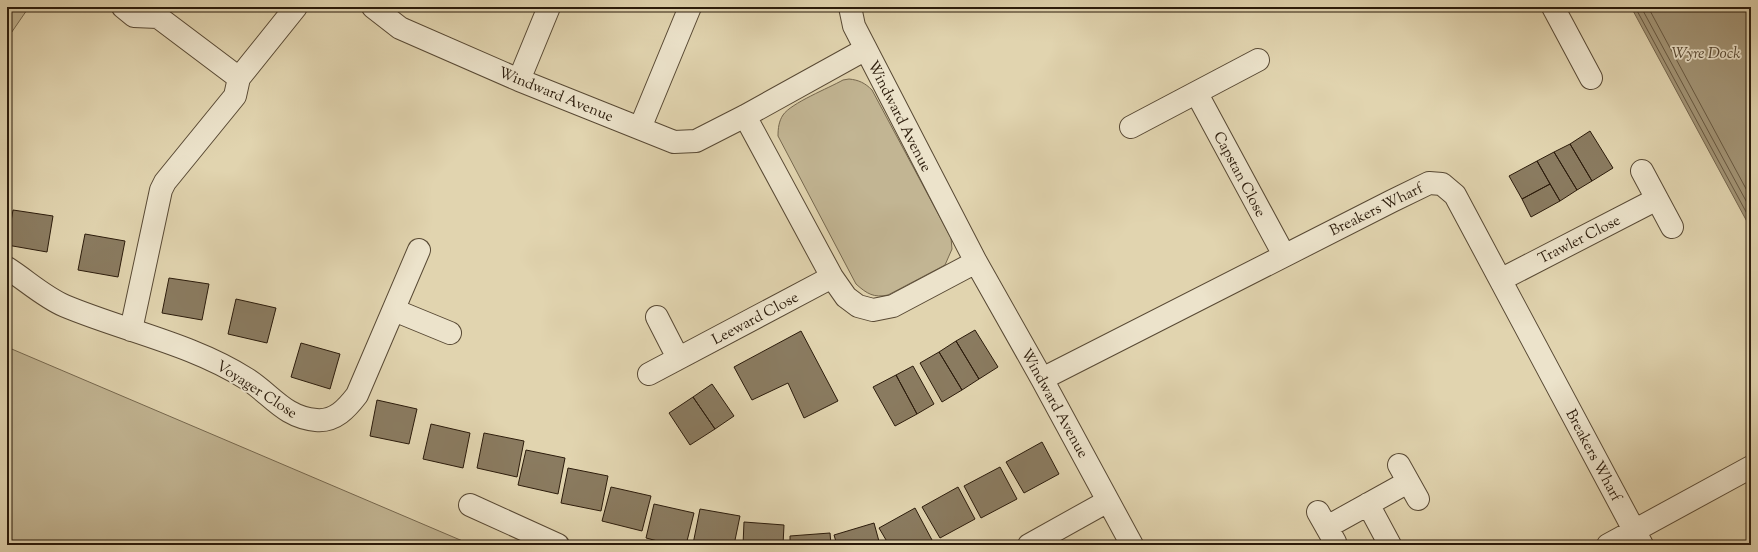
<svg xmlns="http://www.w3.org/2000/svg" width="1758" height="552" font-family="'Sorts Mill Goudy',serif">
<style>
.green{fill:#c2b593;stroke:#76684f}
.water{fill:#a39577;stroke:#73644c}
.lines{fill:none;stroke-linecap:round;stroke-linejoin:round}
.shore{stroke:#675841;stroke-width:1}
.building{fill:#8a7b60;stroke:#2b1b0b}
.minor-casing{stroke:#584934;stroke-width:24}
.minor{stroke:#ece3cb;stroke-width:22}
.labels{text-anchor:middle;stroke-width:3.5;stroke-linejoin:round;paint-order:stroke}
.street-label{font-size:15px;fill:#2b1b0b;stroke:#ece3cb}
.water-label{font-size:16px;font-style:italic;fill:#554631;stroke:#ece3cb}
</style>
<rect width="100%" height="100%" fill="#e1d4af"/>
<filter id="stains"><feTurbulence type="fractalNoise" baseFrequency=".005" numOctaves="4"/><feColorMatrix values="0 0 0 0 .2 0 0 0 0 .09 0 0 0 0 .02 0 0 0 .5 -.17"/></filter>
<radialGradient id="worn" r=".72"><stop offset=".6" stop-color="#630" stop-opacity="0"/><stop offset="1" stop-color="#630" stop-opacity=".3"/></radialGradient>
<path class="green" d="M 7,7 L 29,7 L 7,39 Z
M 849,79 C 859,80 865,83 872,90 L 951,238 L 952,249 L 945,265 L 888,295 C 874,298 867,294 856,284 L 778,136 C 778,128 779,121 783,115 C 791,103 829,88 843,80 Z
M 7,347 L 472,545 L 7,545 Z"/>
<path class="water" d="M 1631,7 L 1751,7 L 1751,229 Z"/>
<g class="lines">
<path class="shore" d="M 1635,7 L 1751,221
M 1641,7 L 1751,210
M 1648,7 L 1751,198"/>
</g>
<path class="building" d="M 1590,131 L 1613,168 L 1592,181 L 1570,144 Z
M 1570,144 L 1592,181 L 1577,190 L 1554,152 Z
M 1554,152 L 1577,190 L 1560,201 L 1537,161 Z
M 1537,161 L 1550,184 L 1522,199 L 1509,176 Z
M 1550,184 L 1560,201 L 1531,217 L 1522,199 Z
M 13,210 L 53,216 L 47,252 L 7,245 Z
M 85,234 L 125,241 L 118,277 L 78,270 Z
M 169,278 L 209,284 L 202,320 L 162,313 Z
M 236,299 L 276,308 L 267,343 L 228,334 Z
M 975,330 L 998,367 L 979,379 L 956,341 Z
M 801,331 L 838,401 L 804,418 L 788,383 L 752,400 L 734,367 Z
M 956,341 L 979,379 L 962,390 L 939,352 Z
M 301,343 L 340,354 L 330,389 L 291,377 Z
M 939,352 L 962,390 L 942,402 L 920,363 Z
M 913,366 L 934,404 L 917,414 L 896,375 Z
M 896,375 L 917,414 L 895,426 L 873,387 Z
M 712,384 L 734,416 L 715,429 L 693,397 Z
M 693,397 L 715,429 L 690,445 L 669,413 Z
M 377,400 L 417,409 L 409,444 L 370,436 Z
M 431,424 L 470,433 L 463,468 L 423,459 Z
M 484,433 L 524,441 L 517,477 L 477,468 Z
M 1042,442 L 1059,474 L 1024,493 L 1006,462 Z
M 526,450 L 565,458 L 558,494 L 518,485 Z
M 1000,467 L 1017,499 L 981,518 L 964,486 Z
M 568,468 L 608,476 L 601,511 L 561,503 Z
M 611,487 L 651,496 L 642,531 L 602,521 Z
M 958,487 L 975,519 L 940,538 L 922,507 Z
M 654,504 L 694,513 L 686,545 L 673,545 L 646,538 Z
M 915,508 L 932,540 L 923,545 L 889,545 L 879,528 Z
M 700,509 L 740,516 L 734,545 L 693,544 Z
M 744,522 L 784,525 L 783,545 L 743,545 Z
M 874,523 L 880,545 L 837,545 L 834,535 Z
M 830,533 L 831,545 L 790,545 L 790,536 Z"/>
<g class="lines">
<g class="minor-casing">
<path id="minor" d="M 123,7 L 134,16 L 158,17 L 239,78
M 373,7 L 400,28 L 519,80 L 674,142 L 696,141 L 745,116 L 866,49
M 850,7 L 854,26 L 976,262 L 1042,379 L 1132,545
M 1553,7 L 1591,78
M 519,80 L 549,7
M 1197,94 L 1284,255
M 745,116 L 832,277 L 846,297 L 858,306 L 873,310 L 893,306 L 976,262
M 1131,127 L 1258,60
M 640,128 L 690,7
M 1642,171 L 1672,227
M 7,268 C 26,280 44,297 65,306 C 125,331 192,344 247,379 C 272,395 284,417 316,420 C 335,422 347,408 357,395 L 419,250
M 1502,279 L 1657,199
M 394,310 L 450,333
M 657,317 L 678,358
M 131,330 L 161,190 L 165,182 L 235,96 L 239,78 L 296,7
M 649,374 L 832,277
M 1042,379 L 1392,201 L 1429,183 L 1442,184 L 1455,195 L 1642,545
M 1399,465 L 1418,499
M 1368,504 L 1390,545
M 470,505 L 558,545
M 1318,512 L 1335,542
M 1327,527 L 1408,482
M 1029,545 L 1108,501
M 1608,545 L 1751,467"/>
</g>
<use href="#minor" class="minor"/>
</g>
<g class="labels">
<g class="street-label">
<text transform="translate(556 94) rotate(22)" y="5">Windward Avenue</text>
<text transform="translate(900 116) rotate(63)" y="5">Windward Avenue</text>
<text transform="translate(1240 174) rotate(62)" y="5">Capstan Close</text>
<text transform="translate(1376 209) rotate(-26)" y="5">Breakers Wharf</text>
<text transform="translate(1579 239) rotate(-27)" y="5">Trawler Close</text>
<text transform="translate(755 318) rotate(-28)" y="5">Leeward Close</text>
<text transform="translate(257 389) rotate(33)" y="5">Voyager Close</text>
<text transform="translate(1055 403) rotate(61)" y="5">Windward Avenue</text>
<text transform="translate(1594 455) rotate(62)" y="5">Breakers Wharf</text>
</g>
<g class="water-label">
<text x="1706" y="58">Wyre Dock</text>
</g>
</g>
<rect width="1758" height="552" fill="none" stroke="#e1d4af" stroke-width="24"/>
<rect x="8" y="8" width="1742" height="536" fill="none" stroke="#2b1b0b" stroke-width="2"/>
<rect x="12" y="12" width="1734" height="528" fill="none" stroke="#2b1b0b"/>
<rect width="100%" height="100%" filter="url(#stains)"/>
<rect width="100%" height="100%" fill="url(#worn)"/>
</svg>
